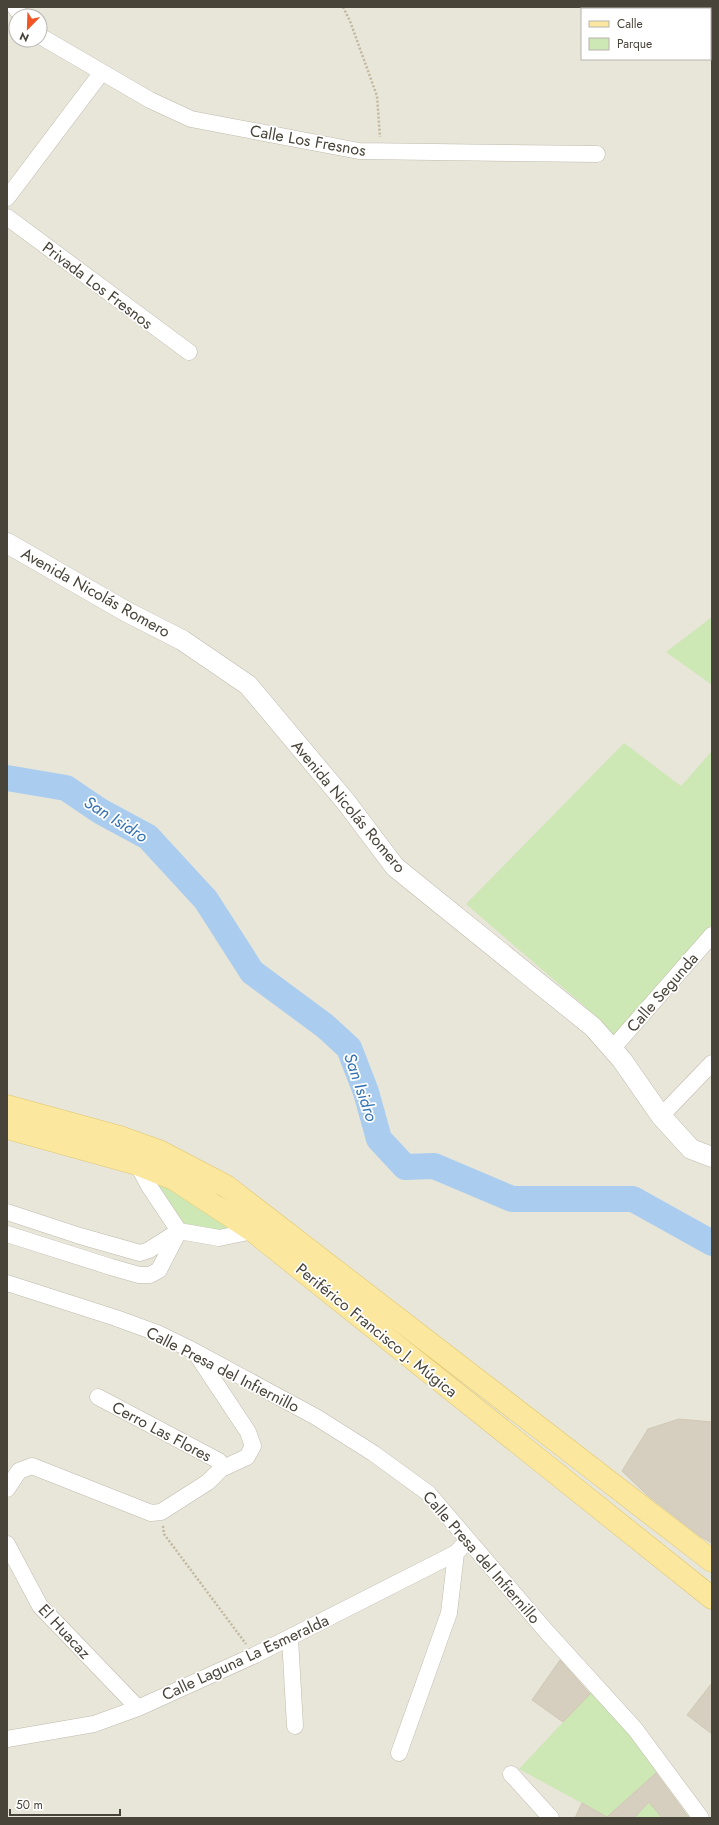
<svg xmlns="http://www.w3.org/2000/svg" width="719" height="1825" font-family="Jost,sans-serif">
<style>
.residential{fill:#e8e5d9;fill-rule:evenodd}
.green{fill:#cde7b5}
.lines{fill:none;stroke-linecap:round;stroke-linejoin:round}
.river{stroke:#aacdef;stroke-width:26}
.building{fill:#d6cfc0;stroke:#d1c8b4}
.minor-casing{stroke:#c0bbad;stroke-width:17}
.tertiary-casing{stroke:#c0bbad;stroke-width:21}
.primary-casing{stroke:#e0c76d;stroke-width:23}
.path{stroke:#c1b89f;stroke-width:2.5;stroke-dasharray:2 2;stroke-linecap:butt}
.minor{stroke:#fff;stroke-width:16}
.tertiary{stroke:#fff;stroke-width:20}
.primary{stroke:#fbe89e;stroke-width:22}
.labels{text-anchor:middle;stroke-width:3.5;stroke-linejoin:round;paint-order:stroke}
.street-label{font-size:16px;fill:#494439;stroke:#fff}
.water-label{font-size:17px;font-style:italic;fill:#3473b2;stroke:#fff}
</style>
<rect width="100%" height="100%" fill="#f5f3eb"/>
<path class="residential" d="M 7,7 L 712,7 L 712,1818 L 7,1818 ZM 582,9 L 710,9 L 710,59 L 582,59 ZM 16,16 L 40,16 L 40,40 L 16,40 Z"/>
<path class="green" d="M 712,617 L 712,685 L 666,652 Z
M 624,743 L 681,786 L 712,751 L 712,924 L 615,1038 L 582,1004 L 466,904 Z
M 149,1174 L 240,1230 L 217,1231 L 182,1227 Z
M 593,1690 L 631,1731 L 657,1773 L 619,1806 L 609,1818 L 519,1769 Z
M 649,1802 L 662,1818 L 634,1818 Z"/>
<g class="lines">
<path class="river" d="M 7,778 L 66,788 L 100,811 L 148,837 L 206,900 L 252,972 L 325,1026 L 349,1048 L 366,1092 L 379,1139 L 405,1167 L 434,1166 L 512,1199 L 633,1199 L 712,1243"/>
</g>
<path class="building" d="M 679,1419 L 712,1422 L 712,1543 L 701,1537 L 647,1495 L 622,1471 L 648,1429 Z
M 560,1660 L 590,1694 L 563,1722 L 532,1700 Z
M 712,1683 L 712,1734 L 687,1715 Z
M 656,1773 L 689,1818 L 662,1818 L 649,1802 L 634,1818 L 575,1818 L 582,1803 L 607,1817 Z"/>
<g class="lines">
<g class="minor-casing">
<path id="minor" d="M 15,7 L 21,16
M 40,36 L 150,100 L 191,119 L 359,151 L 597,154
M 7,198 L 102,72
M 7,217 L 189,352
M 613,1048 L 712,935
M 661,1116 L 712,1063
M 137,1164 L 149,1186 L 179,1231
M 7,1212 L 80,1236 L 140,1253 L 149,1250 L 179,1231 L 219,1238 L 253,1231
M 7,1234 L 111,1267 L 139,1275 L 150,1275 L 159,1270 L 179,1231
M 7,1283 L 116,1318 L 157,1333 L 192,1350 L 316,1417 L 373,1453 L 428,1493 L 546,1631 L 635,1729 L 701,1818
M 98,1397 L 219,1461 L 221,1469
M 7,1489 L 19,1471 L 32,1466 L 151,1513 L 161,1512 L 208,1482 L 221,1469 L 247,1457 L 253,1446 L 248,1432 L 197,1355
M 7,1544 L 40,1606 L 138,1708
M 290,1638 L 295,1726
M 7,1739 L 94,1724 L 138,1708 L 255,1655 L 456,1553 L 468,1540
M 399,1753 L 449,1613 L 456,1553
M 511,1774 L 551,1818"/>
</g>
<g class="tertiary-casing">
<path id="tertiary" d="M 7,543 L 127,612 L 182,640 L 248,685 L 346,802 L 395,867 L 593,1027 L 622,1060 L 661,1116 L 691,1149 L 712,1157"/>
</g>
<g class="primary-casing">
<path id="primary" d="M 7,1106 L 120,1137 L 159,1151 L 226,1186 L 712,1561
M 7,1128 L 137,1164 L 174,1179 L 253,1231 L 712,1598"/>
</g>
<path class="path" d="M 343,7 L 350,21 L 377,96 L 380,137
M 163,1526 L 164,1534 L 246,1644"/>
<use href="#minor" class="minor"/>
<use href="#tertiary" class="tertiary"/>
<use href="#primary" class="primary"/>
</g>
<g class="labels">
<g class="street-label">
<text transform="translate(308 140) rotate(10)" y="6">Calle Los Fresnos</text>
<text transform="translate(98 285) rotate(37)" y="6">Privada Los Fresnos</text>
<text transform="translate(96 592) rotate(29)" y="6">Avenida Nicolás Romero</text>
<text transform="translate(349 806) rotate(50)" y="6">Avenida Nicolás Romero</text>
<text transform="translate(662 992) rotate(-49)" y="6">Calle Segunda</text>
<text transform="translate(377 1330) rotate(39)" y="6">Periférico Francisco J. Múgica</text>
<text transform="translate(223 1369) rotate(27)" y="6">Calle Presa del Infiernillo</text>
<text transform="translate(162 1431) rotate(28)" y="6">Cerro Las Flores</text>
<text transform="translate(482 1557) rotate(49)" y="6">Calle Presa del Infiernillo</text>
<text transform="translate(65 1631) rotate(47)" y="6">El Huacaz</text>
<text transform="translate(245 1657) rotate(-25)" y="6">Calle Laguna La Esmeralda</text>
</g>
<g class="water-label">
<text transform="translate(116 819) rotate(32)" y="6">San Isidro</text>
<text transform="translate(361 1087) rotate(71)" y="6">San Isidro</text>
</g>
</g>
<rect width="719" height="1825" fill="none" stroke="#494439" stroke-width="16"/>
<rect x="581" y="8" width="130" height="52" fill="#ffffff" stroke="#b6b4b0"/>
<rect x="589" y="21" width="20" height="6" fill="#fbe89e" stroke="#b6b4b0"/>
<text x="617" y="28" font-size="12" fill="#494439">Calle</text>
<rect x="589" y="38" width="20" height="12" fill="#cde7b5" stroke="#b6b4b0"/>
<text x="617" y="48" font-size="12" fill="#494439">Parque</text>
<g transform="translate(28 28) rotate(203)"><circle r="19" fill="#ffffff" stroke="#b6b4b0"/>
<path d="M0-3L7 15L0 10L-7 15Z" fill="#f25424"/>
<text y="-6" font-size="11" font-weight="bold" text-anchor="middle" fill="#494439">N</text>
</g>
<path d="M10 1809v6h110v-6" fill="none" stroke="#494439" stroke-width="2"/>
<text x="16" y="1809" font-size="12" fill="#494439" stroke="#ffffff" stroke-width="3" paint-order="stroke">50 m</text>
</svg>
